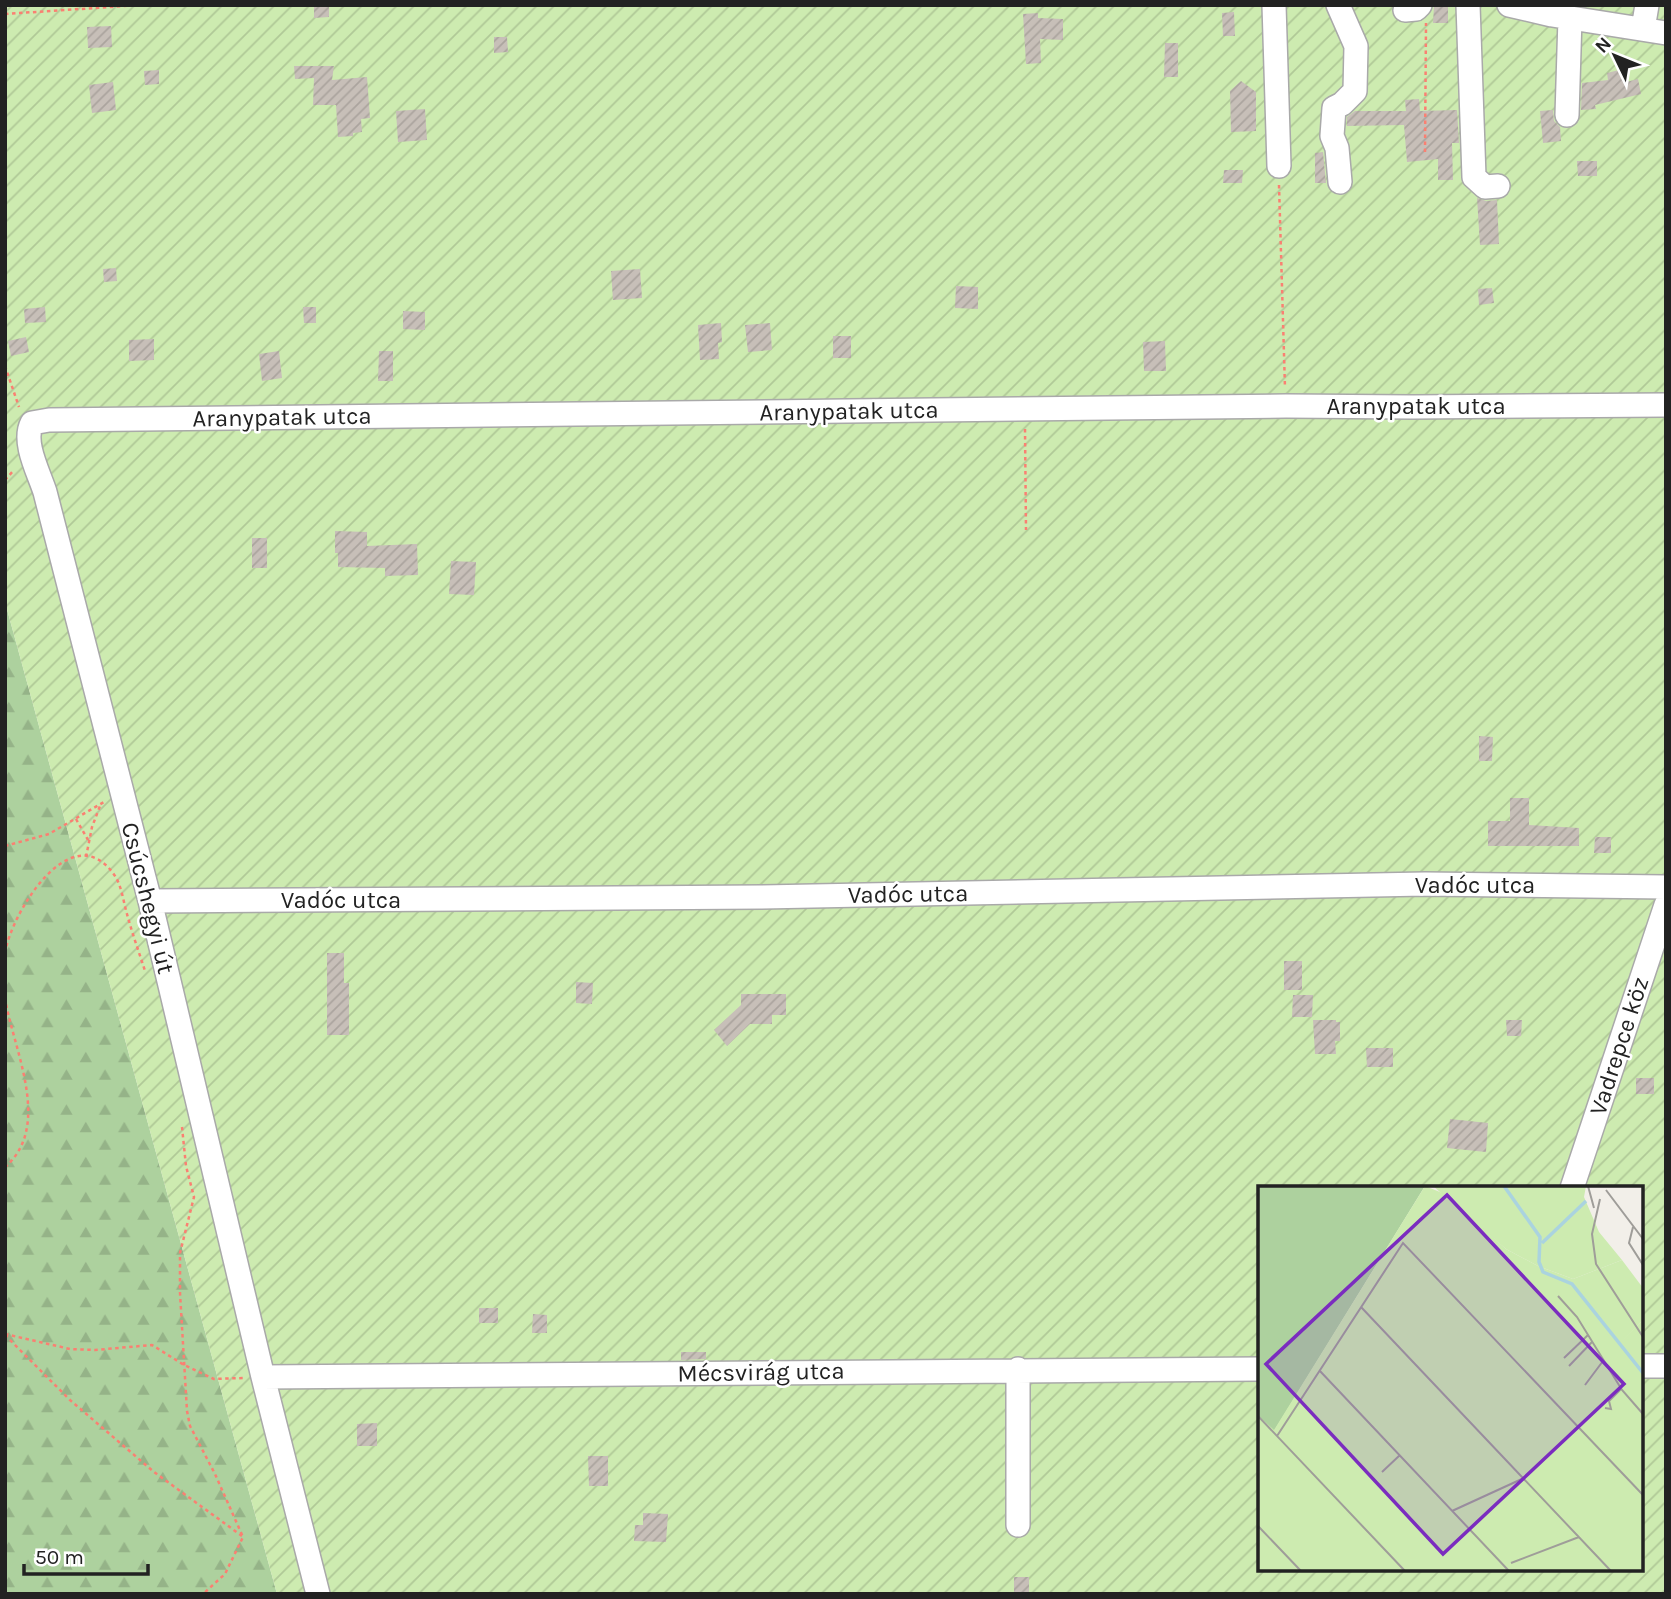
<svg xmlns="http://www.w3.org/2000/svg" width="1671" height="1599" font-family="Karla,sans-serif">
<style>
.forest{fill:url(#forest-firs)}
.garden{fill:url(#garden-furrows);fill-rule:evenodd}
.building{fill:url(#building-hatch)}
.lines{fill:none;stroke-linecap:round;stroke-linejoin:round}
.minor-casing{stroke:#a9a9a9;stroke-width:26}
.path{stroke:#fa8072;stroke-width:2.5;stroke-dasharray:3.5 3.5;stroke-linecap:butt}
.minor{stroke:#fff;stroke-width:23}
.labels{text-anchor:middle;stroke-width:5;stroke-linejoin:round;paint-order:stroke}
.street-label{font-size:24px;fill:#222;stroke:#fff}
.inset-river{fill:none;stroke:#aad3df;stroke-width:3.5}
.inset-road{fill:none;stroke:#9f9d99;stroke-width:2}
.view{fill:#7b2cbf;fill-opacity:0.15;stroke:#7b2cbf;stroke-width:3.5}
.inset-edge{fill:none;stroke:#222;stroke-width:3.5}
</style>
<defs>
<pattern id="forest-firs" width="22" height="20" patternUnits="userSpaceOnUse" patternTransform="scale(1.75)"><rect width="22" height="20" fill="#add19e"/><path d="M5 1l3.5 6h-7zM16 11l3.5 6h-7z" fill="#95b388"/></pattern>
<pattern id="garden-furrows" width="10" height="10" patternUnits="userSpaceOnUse" patternTransform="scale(1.75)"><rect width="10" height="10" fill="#cdebb0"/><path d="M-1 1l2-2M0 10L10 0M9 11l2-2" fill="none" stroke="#b0c997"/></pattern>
<pattern id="building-hatch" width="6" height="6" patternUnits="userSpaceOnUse" patternTransform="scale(1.75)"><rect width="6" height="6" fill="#c7bfb8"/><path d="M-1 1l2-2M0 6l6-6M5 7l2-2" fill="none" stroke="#aba49e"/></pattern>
</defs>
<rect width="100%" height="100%" fill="#f2efe9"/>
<path class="forest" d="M 5,602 L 277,1594 L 5,1594 Z"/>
<path class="garden" d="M 28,5 L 1666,5 L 1666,1594 L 277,1594 L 5,602 L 5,7 ZM 1260,1188 L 1641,1188 L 1641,1569 L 1260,1569 Z"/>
<path class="building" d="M 314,5 L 329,5 L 329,17 L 314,18 Z
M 1434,6 L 1448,6 L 1448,23 L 1433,23 Z
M 1234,12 L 1235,36 L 1223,36 L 1222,13 Z
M 1038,13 L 1038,18 L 1063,19 L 1063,40 L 1040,39 L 1041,63 L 1026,64 L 1023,14 Z
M 111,26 L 112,47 L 88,48 L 87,27 Z
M 494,37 L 507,37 L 508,52 L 494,53 Z
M 1165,43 L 1178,43 L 1178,77 L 1164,77 Z
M 294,66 L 334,66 L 332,80 L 367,77 L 370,118 L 361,119 L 362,132 L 353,133 L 353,136 L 338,137 L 336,105 L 313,105 L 314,78 L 295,79 Z
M 1623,69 L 1626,82 L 1638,79 L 1641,94 L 1595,105 L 1596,109 L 1581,110 L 1582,83 L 1608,80 L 1607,73 Z
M 159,70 L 159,84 L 145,85 L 144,71 Z
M 1241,81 L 1256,92 L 1256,131 L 1231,132 L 1230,91 Z
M 113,82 L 116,110 L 92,113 L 89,85 Z
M 1419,99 L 1420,111 L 1457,110 L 1459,143 L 1452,143 L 1453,180 L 1438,180 L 1438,159 L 1407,162 L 1404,125 L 1347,126 L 1347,117 L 1355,111 L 1406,111 L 1405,100 Z
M 425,109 L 427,140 L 398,142 L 396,111 Z
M 1553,110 L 1554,121 L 1560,127 L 1561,141 L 1543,143 L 1540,111 Z
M 1323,152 L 1326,183 L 1315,183 L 1315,153 Z
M 1577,161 L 1597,161 L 1597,176 L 1578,176 Z
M 1224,170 L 1243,170 L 1242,183 L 1223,183 Z
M 1477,198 L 1486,201 L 1497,200 L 1499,244 L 1480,245 Z
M 116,268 L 117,281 L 104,282 L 103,269 Z
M 640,269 L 642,298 L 613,300 L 611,271 Z
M 956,286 L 978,287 L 978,309 L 955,308 Z
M 1492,288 L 1494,303 L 1479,305 L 1478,289 Z
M 45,307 L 46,322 L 25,323 L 24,309 Z
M 303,307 L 316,307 L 316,323 L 304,323 Z
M 403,311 L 425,312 L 425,330 L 403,329 Z
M 721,323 L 722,342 L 718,343 L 719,359 L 700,360 L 698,325 Z
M 770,323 L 772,350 L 748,352 L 745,325 Z
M 833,336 L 851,336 L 851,358 L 833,358 Z
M 26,337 L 29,352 L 11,356 L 8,341 Z
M 154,339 L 154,360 L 129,361 L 129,340 Z
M 1165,341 L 1166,371 L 1144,371 L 1143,342 Z
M 279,351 L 282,378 L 262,381 L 259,354 Z
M 379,351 L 393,351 L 393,381 L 378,381 Z
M 335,531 L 367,532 L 367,546 L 417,544 L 418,575 L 385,576 L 385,568 L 338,567 L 338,553 L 335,553 Z
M 252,538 L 267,538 L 267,568 L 252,568 Z
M 451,561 L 476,562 L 474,595 L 449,594 Z
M 1479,736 L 1493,737 L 1492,761 L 1479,761 Z
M 1510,798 L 1529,798 L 1529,825 L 1579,828 L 1579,846 L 1488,846 L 1488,821 L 1510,821 Z
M 1595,837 L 1611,837 L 1611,853 L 1594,853 Z
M 327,953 L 344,953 L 344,983 L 349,983 L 349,1035 L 327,1035 Z
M 1284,961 L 1302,961 L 1302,990 L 1284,990 Z
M 576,982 L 593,983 L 592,1004 L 576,1003 Z
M 741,994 L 786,994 L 786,1015 L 772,1015 L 772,1024 L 750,1024 L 727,1046 L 714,1030 L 741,1005 Z
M 1293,995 L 1313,995 L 1312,1017 L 1292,1017 Z
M 1313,1020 L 1336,1020 L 1336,1022 L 1340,1022 L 1340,1041 L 1335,1041 L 1336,1054 L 1315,1054 Z
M 1506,1020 L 1522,1020 L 1521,1036 L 1507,1036 Z
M 1366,1048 L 1393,1048 L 1393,1067 L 1367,1067 Z
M 1636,1078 L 1654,1078 L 1654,1094 L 1636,1094 Z
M 1450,1119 L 1488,1123 L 1486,1152 L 1447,1148 Z
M 479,1308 L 498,1308 L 498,1323 L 479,1323 Z
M 533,1314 L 547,1315 L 547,1333 L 532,1333 Z
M 681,1352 L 706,1352 L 706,1359 L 681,1360 Z
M 377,1423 L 377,1446 L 357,1446 L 357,1424 Z
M 588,1456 L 608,1456 L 608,1486 L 589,1486 Z
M 643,1513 L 668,1514 L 666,1542 L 634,1541 L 635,1525 L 643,1525 Z
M 1014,1577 L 1029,1577 L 1029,1594 L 1014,1594 Z"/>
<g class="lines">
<g class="minor-casing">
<path id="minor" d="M 1274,5 L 1279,166
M 1338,5 L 1356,46 L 1355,91 L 1342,104 L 1334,108 L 1332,136 L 1337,148 L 1340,182
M 1468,5 L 1474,177 L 1485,187 L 1498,186
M 1509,5 L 1552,15 L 1666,33
M 1405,10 L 1416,9 L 1420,5
M 1643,29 L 1647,5
M 1567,115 L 1570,18
M 150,901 L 762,897 L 1425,884 L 1666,887
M 1572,1188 L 1666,905
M 1641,1366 L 1666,1366
M 1018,1369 L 1018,1525
M 263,1377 L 1260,1369
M 318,1594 L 263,1377 L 150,901 L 45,492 C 39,473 22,442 32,423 L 49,420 L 1286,406 L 1413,407 L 1666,405"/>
</g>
<path class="path" d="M 5,14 L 140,5
M 1425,152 L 1426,23
M 1279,185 L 1285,388
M 5,366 L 19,407
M 1025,429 L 1026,530
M 5,480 L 14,470
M 76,819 L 88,840
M 5,846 L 49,834 L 104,802
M 86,857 L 92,827 L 100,806
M 5,953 C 11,914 70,816 113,873 C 122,885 123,901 127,914 C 132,933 139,952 145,971
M 5,998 C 13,1049 53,1126 5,1167
M 182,1127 L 186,1166 L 194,1197 L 180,1253 L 180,1293 L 187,1411 L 190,1426 L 215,1474 L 243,1537 L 225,1574 L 203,1594
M 5,1334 L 70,1349 L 95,1350 L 152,1345 L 184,1365 L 214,1379 L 243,1378
M 5,1335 L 70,1400 L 154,1472 L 242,1536"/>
<use href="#minor" class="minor"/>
</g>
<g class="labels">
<g class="street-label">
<text x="1416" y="414">Aranypatak utca</text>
<text transform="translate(849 411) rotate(-1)" y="8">Aranypatak utca</text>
<text transform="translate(282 417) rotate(-1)" y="8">Aranypatak utca</text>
<text x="1475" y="893">Vadóc utca</text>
<text transform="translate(908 894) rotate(-1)" y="8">Vadóc utca</text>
<text transform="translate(148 898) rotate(76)" y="8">Csúcshegyi út</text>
<text x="341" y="908">Vadóc utca</text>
<text transform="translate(1619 1046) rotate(-72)" y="8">Vadrepce köz</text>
<text transform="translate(761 1372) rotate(-1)" y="8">Mécsvirág utca</text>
</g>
</g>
<g transform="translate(1258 1186)">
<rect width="385" height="385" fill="#f2efe9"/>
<path d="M 175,0 L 328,0 L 326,11 L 341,46 L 364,74 L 315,93 L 280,80 L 248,63 ZM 385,134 L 385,185 L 360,158 Z" fill="#cdebb0"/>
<path d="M 0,0 L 167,0 L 16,245 L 0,229 Z" fill="#add19e"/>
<path d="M 167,0 L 187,8 L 248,63 L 280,80 L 315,93 L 364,74 L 385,102 L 385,134 L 361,158 L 385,185 L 385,385 L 0,385 L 0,229 L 16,244 Z" fill="#cdebb0"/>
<path class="inset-river" d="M 246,0 L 282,51 L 281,76 L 285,86 L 314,98 L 385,187M 284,57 L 328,15"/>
<path class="inset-road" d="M 330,0 L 336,22M 348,4 L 385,53M 342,13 L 334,48 L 338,78 L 385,151M 375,41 L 371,57 L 385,79M 300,110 L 319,131 L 364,204 L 385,228M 103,121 L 353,385M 306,172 L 330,149M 311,180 L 334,156M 61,184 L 251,385M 327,199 L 345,175M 347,222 L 353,223 L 351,215 L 363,203M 0,230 L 147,385M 19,250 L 145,57 L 385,309M 124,286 L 142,269M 194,325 L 266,292M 0,340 L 43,385M 253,377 L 321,351"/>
<path class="view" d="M 189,9 L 366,198 L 185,368 L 8,178 Z"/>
<rect width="385" height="385" class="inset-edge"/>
</g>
<rect width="1671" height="1599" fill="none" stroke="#222222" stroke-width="14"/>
<g transform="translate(1615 56) rotate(313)" stroke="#ffffff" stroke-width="5" paint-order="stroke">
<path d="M0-5L12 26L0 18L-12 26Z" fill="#222222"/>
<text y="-10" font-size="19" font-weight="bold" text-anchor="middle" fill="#222222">N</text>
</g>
<path d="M24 1564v10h124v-10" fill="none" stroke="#222222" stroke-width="3.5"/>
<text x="35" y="1564" font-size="21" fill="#222222" stroke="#ffffff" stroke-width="5" paint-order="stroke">50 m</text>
</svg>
